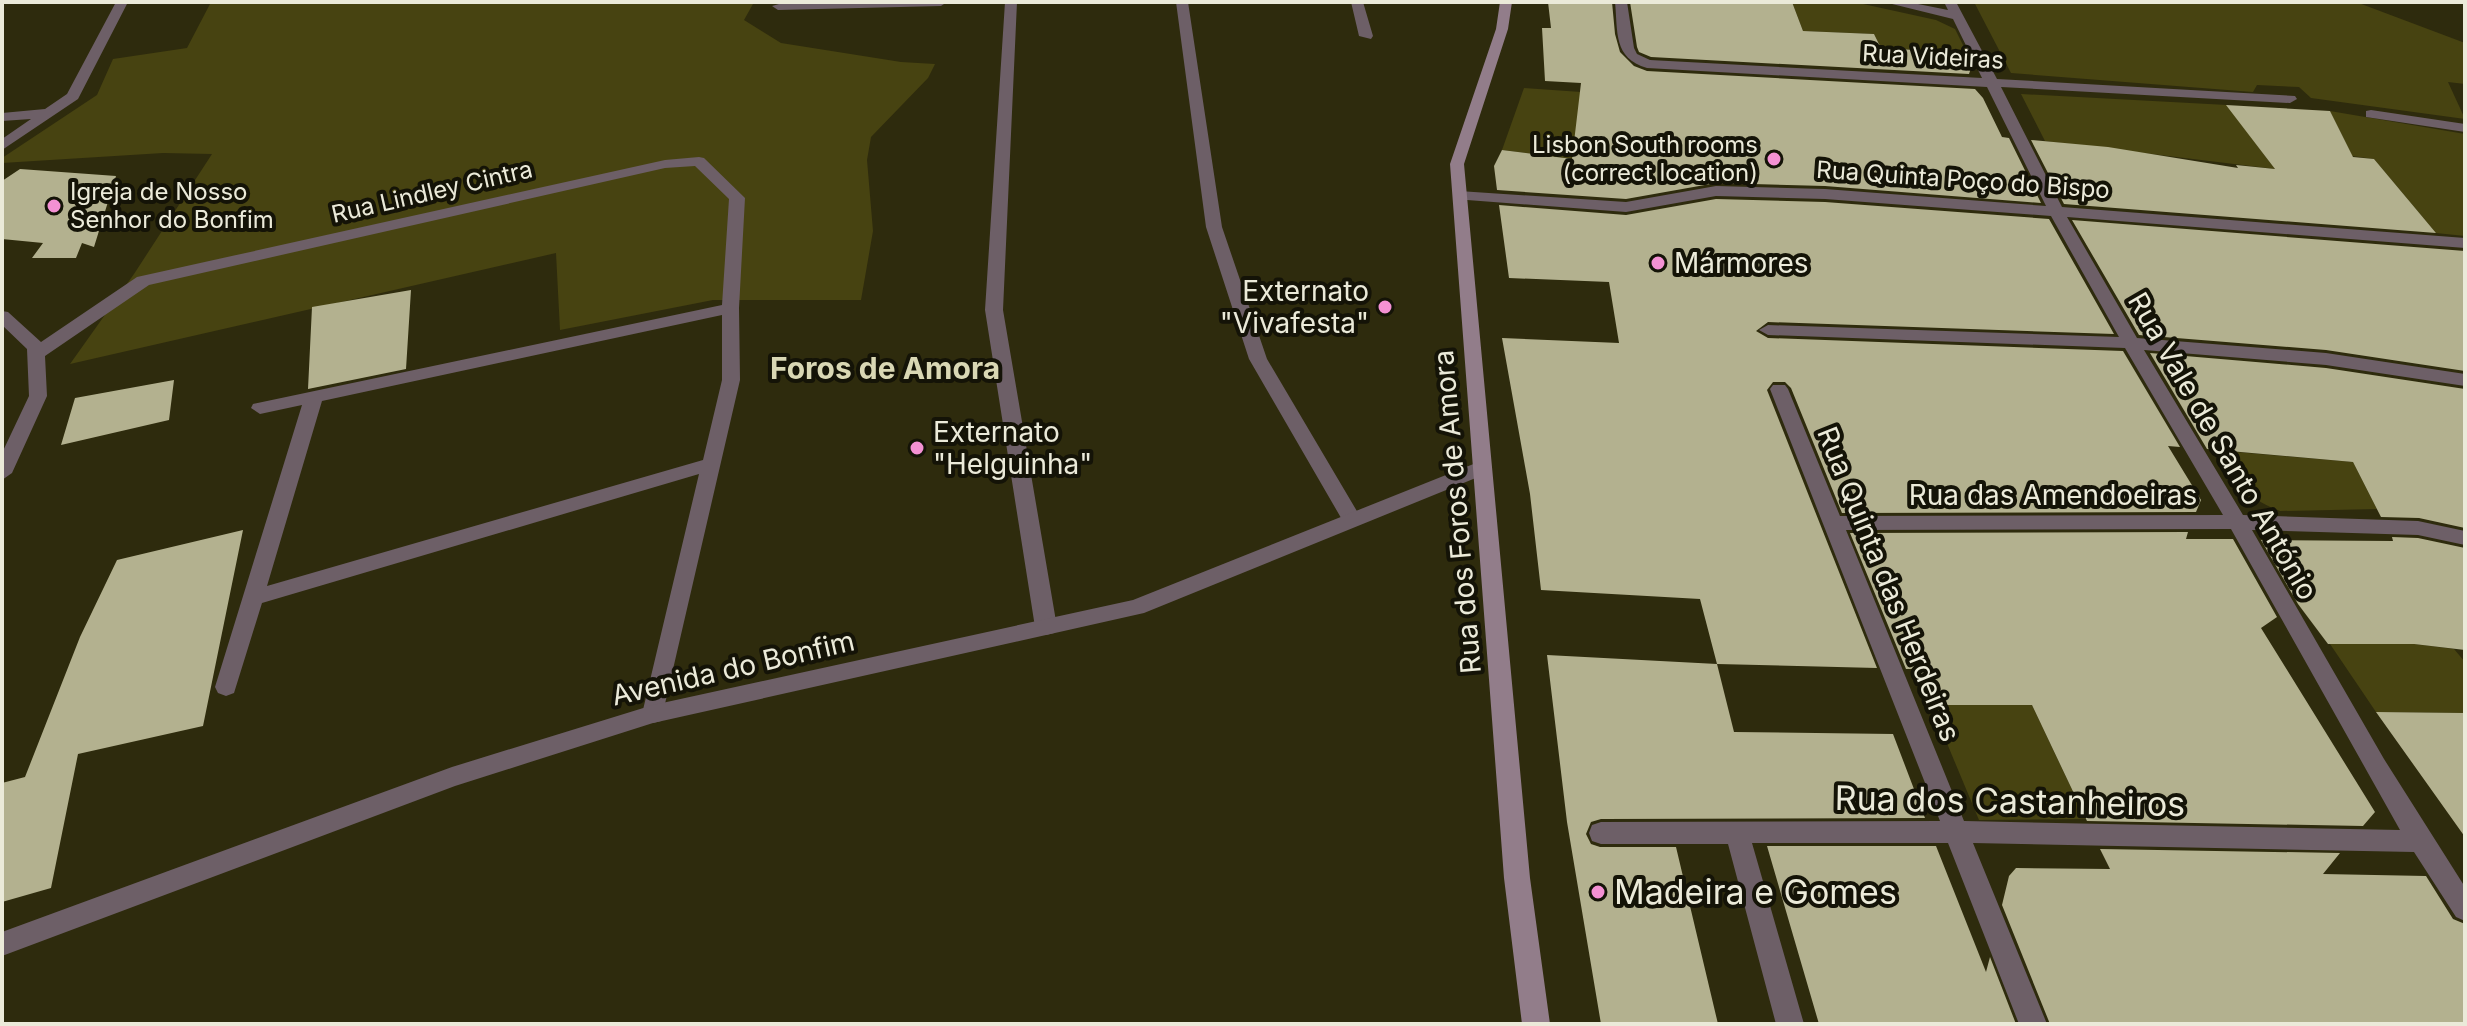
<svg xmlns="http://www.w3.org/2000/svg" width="2467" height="1026" font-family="Inter,sans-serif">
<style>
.green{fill:#474311}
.building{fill:#b3b18f}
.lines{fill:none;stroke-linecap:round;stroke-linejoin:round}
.minor{fill:#6d5f67;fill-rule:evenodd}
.tertiary{fill:#6d5f67;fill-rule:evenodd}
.secondary{fill:#927d8a;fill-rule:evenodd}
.poi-dot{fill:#f491d3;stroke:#141307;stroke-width:3}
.labels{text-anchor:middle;stroke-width:8;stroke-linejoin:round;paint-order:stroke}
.far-street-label{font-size:24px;fill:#ebead9;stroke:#141307}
.far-poi-label{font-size:24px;fill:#ebead9;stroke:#141307;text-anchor:end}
.poi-label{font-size:28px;fill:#ebead9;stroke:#141307;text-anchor:start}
.street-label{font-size:28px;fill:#ebead9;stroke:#141307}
.neighbourhood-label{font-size:30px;font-weight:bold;fill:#d9d7b4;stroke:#141307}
.near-street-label{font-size:34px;fill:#ebead9;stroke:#141307}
.near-poi-label{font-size:34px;fill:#ebead9;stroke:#141307;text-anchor:start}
</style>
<rect width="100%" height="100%" fill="#2e2b0d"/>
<path class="green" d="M 313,2 L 749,2 L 753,4 L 744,20 L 781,43 L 901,62 L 935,64 L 928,78 L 871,137 L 867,160 L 873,231 L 861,300 L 713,300 L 560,330 L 556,253 L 70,364 L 134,274 L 212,154 L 163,153 L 2,163 L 2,158 L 97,95 L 113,59 L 187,48 L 210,4 Z
M 1792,2 L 1854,2 L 1936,20 L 1955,29 L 1967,53 L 1881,48 L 1874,34 L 1803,31 Z
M 1974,2 L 2356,2 L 2465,43 L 2465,84 L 2448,82 L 2465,119 L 2311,98 L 2299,87 L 2257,85 L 2253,92 L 2011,73 Z
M 1524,88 L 1624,95 L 1572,159 L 1502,150 Z
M 2021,94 L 2227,105 L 2275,169 L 2045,141 Z
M 2330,111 L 2465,134 L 2465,236 L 2436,233 L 2374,159 L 2352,156 Z
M 2224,451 L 2353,462 L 2377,509 L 2280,511 C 2243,497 2242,483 2224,451 Z
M 2330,644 L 2414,644 L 2454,649 L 2465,662 L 2465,713 L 2376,712 Z
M 1931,705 L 2032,705 L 2086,819 L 1979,820 Z"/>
<path class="building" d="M 1548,2 L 1612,2 L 1615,34 L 1620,52 L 1634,66 L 1647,71 L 1975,89 L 1983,98 L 2002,137 L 2009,138 L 2041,203 L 1825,186 L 1716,183 L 1626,199 L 1497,190 L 1494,166 L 1502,150 L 1572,159 L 1581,83 L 1545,81 L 1542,28 L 1551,28 Z
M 1630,2 L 1792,2 L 1803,31 L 1874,34 L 1881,48 L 1966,53 L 1972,65 L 1969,74 L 1651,57 L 1639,52 L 1637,47 Z
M 2226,105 L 2330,111 L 2353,157 L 2374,159 L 2436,233 L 2064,204 L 2031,140 L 2108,147 L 2238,168 L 2236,165 L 2275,169 Z
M 20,169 L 116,176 L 94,247 L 82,243 L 76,258 L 32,258 L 43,243 L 2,239 L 2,181 Z
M 1716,199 L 1825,202 L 2049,219 L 2114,334 L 1768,322 L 1756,331 L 1768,338 L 2123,351 L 2180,447 L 2168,446 L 2201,500 L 2196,512 L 1842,513 L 1791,388 L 1785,382 L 1773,382 L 1767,390 L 1877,668 L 1717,664 L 1700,599 L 1541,590 L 1530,494 L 1502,338 L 1619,343 L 1609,282 L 1509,278 L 1499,205 L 1626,215 Z
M 2072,220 L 2465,251 L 2465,371 L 2326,350 L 2139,335 Z
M 411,290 L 406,369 L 308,389 L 312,307 Z
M 2150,353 L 2326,368 L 2465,389 L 2465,528 L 2419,518 L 2381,517 L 2353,462 L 2207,449 Z
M 174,380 L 169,420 L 61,445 L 75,398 Z
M 243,530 L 203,726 L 78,754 L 51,888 L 2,902 L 2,783 L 25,777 L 80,637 L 117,560 Z
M 2188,532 L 2186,539 L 2233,539 L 2277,617 L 2261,628 L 2375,812 L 2363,826 L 2087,821 L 2032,705 L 1931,705 L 1916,669 L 1906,669 L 1850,533 Z
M 2392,537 L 2418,538 L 2465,548 L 2465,650 L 2414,644 L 2328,644 L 2298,604 L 2261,540 L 2393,541 Z
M 1547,655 L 1717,664 L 1734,732 L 1893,734 L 1925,818 L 1601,819 L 1591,822 L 1586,834 L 1591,844 L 1600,847 L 1676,847 L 1718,1024 L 1601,1024 L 1567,822 Z
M 2376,712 L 2465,713 L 2465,837 L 2428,785 Z
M 1767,846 L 1936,846 L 1986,972 L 1990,957 L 2016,1024 L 1819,1024 Z
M 2100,849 L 2340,853 L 2323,874 L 2426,876 L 2453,919 L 2465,924 L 2465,1024 L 2050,1024 L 2002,905 L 2009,876 L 2016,868 L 2110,869 Z"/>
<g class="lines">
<path class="minor" d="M 116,2 L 128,2 L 78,99 L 2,150 L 2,139 L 31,119 L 2,121 L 2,113 L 45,109 L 67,94 Z
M 786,2 L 947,2 L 941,6 L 778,10 L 772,6 Z
M 1005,2 L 1017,2 L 1003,310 L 1057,627 L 1054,633 L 1046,635 L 1038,633 L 1035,627 L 985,310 Z
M 1176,2 L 1188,2 L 1222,227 L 1267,359 L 1361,518 L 1358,523 L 1344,523 L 1249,359 L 1206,227 Z
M 1351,2 L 1363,2 L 1373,36 L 1371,39 L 1359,36 Z
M 1615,2 L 1627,2 L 1634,48 L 1637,54 L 1650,60 L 1982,78 L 1953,19 L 1884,2 L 1908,2 L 1948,10 L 1944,2 L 1956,2 L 1997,79 L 2295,96 L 2297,99 L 2290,103 L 2001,87 L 2062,207 L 2465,238 L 2465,248 L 2067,217 L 2137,338 L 2326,353 L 2465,374 L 2465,386 L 2326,365 L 2144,350 L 2243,515 L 2418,521 L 2465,531 L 2465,545 L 2418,535 L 2252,530 L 2384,759 L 2465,887 L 2465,921 L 2456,917 L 2414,852 L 1973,843 L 2047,1024 L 2019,1024 L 1948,843 L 1752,843 L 1804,1024 L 1776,1024 L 1728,844 L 1601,844 L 1592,841 L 1589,833 L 1592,825 L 1601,822 L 1940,821 L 1770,389 L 1773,385 L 1785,385 L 1788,389 L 1840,516 L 2223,515 L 2125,348 L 1768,335 L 1759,330 L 1768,325 L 2119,337 L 2051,216 L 1825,199 L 1716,196 L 1626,212 L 1454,199 L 1454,193 L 1459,191 L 1626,202 L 1716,186 L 1825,189 L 2046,206 L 1987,87 L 1647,68 C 1613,58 1618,32 1615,2 ZM 2231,529 L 2400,830 L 1964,821 L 1846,530 Z
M 2371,110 L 2465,124 L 2465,132 L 2366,117 L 2366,111 Z
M 699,157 L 704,158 L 745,198 L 739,308 L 740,380 L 661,721 L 653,723 L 645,721 L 642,714 L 699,474 L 262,603 L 234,693 L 226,696 L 218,693 L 215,687 L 302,405 L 260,414 L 251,408 L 253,404 L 722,305 L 729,199 L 695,166 L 665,168 L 149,285 L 45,356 L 47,396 L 12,473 L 2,480 L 2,453 L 29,396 L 27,349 L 2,325 L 2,311 L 8,312 L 41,342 L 137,277 L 665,160 ZM 722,315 L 722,380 L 703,460 L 267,586 L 322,401 Z"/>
<path class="tertiary" d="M 1481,461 L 1491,468 L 1488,473 L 1144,613 L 653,723 L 455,786 L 2,956 L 2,932 L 452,767 L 653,705 L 1133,600 Z"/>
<path class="secondary" d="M 1500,2 L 1512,2 L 1508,29 L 1464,164 L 1530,878 L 1550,1024 L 1522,1024 L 1504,878 L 1450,164 L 1496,29 Z"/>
</g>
<g class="poi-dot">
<circle cx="1774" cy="159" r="8"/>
<circle cx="54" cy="206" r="8"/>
<circle cx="1658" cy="263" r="8"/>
<circle cx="1385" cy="307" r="8"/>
<circle cx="917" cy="448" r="8"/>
<circle cx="1598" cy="892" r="8"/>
</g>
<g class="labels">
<g class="far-street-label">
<text transform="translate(1933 57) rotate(3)" y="8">Rua Videiras</text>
<text transform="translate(1963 180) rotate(4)" y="8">Rua Quinta Poço do Bispo</text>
<text transform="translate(432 192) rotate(-13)" y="8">Rua Lindley Cintra</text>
</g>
<g class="far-poi-label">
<text x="1758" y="153">Lisbon South rooms<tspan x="1758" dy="28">(correct location)</tspan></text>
<text x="70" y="200" text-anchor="start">Igreja de Nosso<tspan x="70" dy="28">Senhor do Bonfim</tspan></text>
</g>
<g class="poi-label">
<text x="1674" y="273">Mármores</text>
<text x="1369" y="301" text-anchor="end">Externato<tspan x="1369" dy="32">"Vivafesta"</tspan></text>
<text x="933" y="442">Externato<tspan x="933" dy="32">"Helguinha"</tspan></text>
</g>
<g class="street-label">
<text transform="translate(2223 446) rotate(60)" y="10">Rua Vale de Santo António</text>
<text x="2053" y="505">Rua das Amendoeiras</text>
<text transform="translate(1457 512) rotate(-95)" y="10">Rua dos Foros de Amora</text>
<text transform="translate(1889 584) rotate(68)" y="10">Rua Quinta das Herdeiras</text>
<text transform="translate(733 668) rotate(-13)" y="10">Avenida do Bonfim</text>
</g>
<g class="neighbourhood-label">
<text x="885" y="379">Foros de Amora</text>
</g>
<g class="near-street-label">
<text transform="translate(2010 801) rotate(1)" y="12">Rua dos Castanheiros</text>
</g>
<g class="near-poi-label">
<text x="1614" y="904">Madeira e Gomes</text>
</g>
</g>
<rect width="2467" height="1026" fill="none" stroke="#ebead9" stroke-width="8"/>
</svg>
